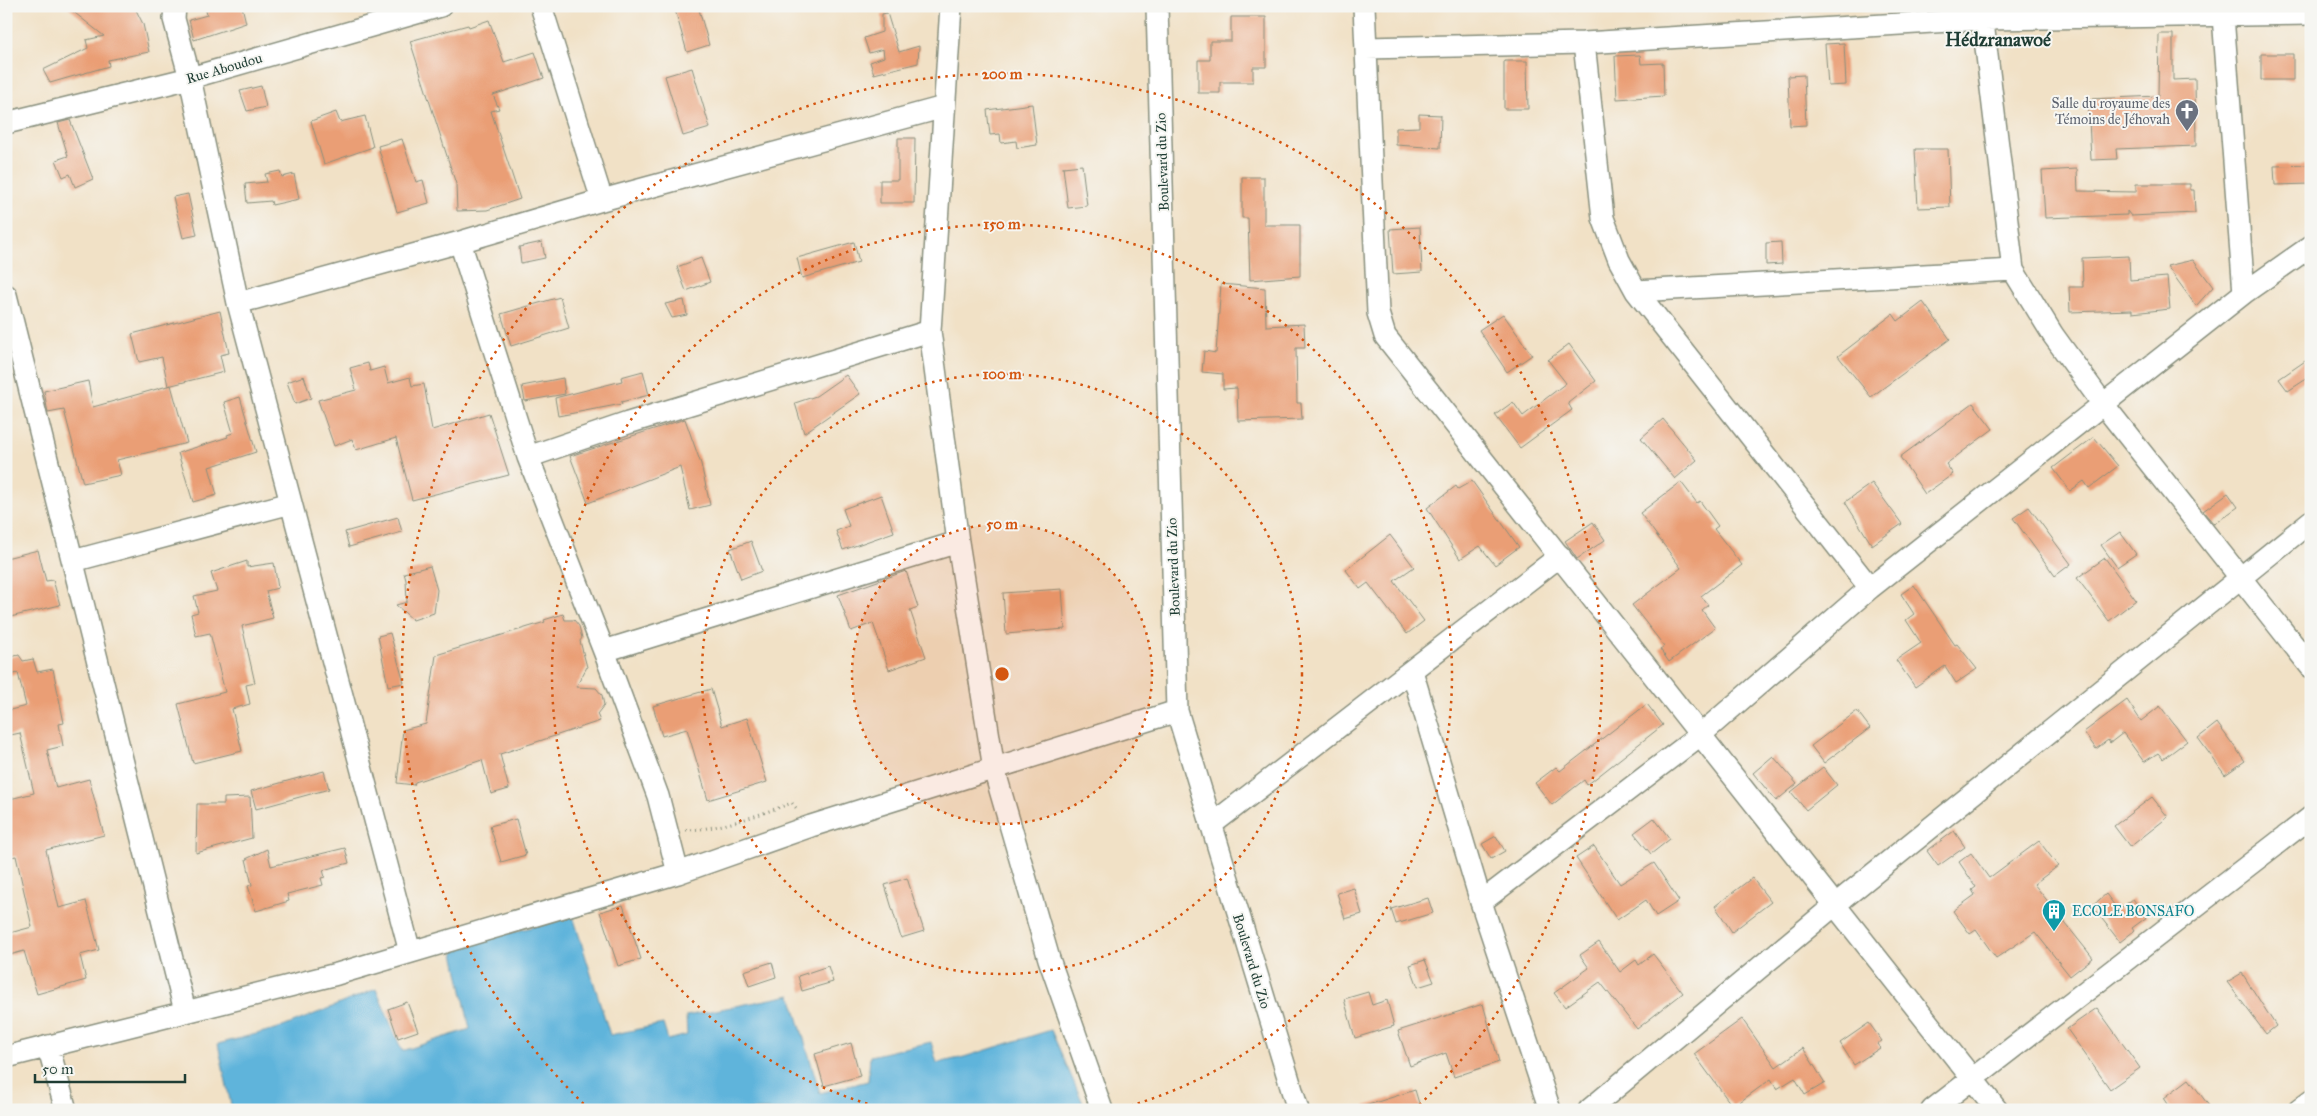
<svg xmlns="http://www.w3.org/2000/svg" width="2317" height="1116" font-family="'IM FELL Great Primer',serif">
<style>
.water{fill:#5fb4db;stroke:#3f7888}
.building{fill:#ea9e75}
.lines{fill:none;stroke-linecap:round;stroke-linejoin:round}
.minor-casing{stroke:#888f7d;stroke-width:24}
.path{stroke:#888f7d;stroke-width:3;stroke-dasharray:1 4;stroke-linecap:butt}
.minor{stroke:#fff;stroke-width:21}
.ring{fill:none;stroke:#d45610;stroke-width:2.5;stroke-dasharray:2.5 5}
.labels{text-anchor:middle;stroke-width:4;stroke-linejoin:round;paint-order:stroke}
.street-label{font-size:14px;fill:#1f3d34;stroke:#f6f6f2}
.worship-label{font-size:14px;fill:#5b616d;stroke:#f6f6f2;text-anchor:end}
.culture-label{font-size:14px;fill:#0d838f;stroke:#f6f6f2;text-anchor:start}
.district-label{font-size:19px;font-weight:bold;fill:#1f3d34;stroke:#f6f6f2}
.centre{fill:#d45610;stroke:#f6f6f2;stroke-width:2.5}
.ring-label{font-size:15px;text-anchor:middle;font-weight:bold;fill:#d45610;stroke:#f6f6f2;stroke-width:4;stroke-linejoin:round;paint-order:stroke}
</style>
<rect width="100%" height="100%" fill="#f6f6f2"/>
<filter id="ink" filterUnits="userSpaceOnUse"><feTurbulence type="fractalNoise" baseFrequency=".02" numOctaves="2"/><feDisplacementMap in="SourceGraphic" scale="10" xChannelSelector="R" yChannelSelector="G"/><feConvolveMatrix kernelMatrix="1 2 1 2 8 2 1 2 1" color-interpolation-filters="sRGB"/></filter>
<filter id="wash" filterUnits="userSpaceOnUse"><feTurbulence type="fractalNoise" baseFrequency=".0096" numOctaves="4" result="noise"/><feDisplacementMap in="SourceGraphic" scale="20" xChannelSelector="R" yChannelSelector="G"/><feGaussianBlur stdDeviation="1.12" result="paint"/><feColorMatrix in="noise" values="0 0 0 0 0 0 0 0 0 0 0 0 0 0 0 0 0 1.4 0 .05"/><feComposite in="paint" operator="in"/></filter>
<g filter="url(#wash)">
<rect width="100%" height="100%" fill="#f1e1c6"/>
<path class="water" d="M 573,916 L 610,1035 L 663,1024 L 668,1040 L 687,1035 L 686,1016 L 791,995 L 820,1093 L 868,1081 L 870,1056 L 931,1042 L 937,1063 L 964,1057 L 1051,1030 L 1086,1110 L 232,1110 L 218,1044 L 283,1027 L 376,989 L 402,1051 L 470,1029 L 453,948 Z"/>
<g id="blocks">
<path class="building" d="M 66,6 L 134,6 L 143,24 L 149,52 L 108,60 L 109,66 L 50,83 L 43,70 L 88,48 L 86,40 L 104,36 Z
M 205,6 L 242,6 L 246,23 L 194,40 L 189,20 L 207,15 Z
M 674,6 L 698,6 L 709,45 L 687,52 Z
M 887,13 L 899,52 L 919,46 L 918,63 L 874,74 L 870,62 L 884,57 L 883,49 L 869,53 L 864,38 L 882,32 L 882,14 Z
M 1231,17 L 1266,17 L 1266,67 L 1253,67 L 1253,82 L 1220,82 L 1220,93 L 1198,93 L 1198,60 L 1210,60 L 1210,41 L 1231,41 Z
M 489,20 L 504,62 L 535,52 L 544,78 L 493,95 L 499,109 L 491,111 L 520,199 L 487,210 L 457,211 L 456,184 L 410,41 L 468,25 L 469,27 Z
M 2159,34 L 2173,34 L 2173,80 L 2195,79 L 2196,146 L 2116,149 L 2117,159 L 2091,160 L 2088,99 L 2158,96 Z
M 1844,43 L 1846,85 L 1828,86 L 1825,44 Z
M 2261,54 L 2293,54 L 2293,80 L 2261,80 Z
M 1640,55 L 1641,64 L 1663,63 L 1664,96 L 1617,99 L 1615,56 Z
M 1504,61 L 1527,61 L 1528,109 L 1504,109 Z
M 692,68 L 710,128 L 683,136 L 665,76 Z
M 1804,75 L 1806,125 L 1790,126 L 1788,76 Z
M 261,86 L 266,107 L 247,111 L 240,91 Z
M 1032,104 L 1037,145 L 1017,148 L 1016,141 L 1001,143 L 1000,134 L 990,135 L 987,110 Z
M 336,112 L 340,122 L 365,116 L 373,147 L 324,164 L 311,121 Z
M 1419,114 L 1441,115 L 1440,148 L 1396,145 L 1396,128 L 1419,127 Z
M 70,120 L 93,179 L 75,187 L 70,174 L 63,177 L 56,160 L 68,156 L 58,123 Z
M 898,138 L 915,138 L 914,203 L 880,203 L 880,180 L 898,180 Z
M 402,139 L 416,182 L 423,180 L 429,203 L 397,212 L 378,146 Z
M 1915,149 L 1948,149 L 1950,207 L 1918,208 Z
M 1082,165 L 1087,206 L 1068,208 L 1063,167 Z
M 2311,165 L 2311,184 L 2275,185 L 2274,166 Z
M 2077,169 L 2078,191 L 2136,192 L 2136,184 L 2190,184 L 2190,190 L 2194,190 L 2195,213 L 2131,216 L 2127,211 L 2127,215 L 2045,218 L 2042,171 Z
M 280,171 L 282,177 L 294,174 L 299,199 L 272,205 L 271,201 L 247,203 L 245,184 L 267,182 L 265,174 Z
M 1242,177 L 1264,177 L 1264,225 L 1300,225 L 1300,276 L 1250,280 L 1248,218 L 1242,218 Z
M 188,194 L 197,235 L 183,238 L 173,197 Z
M 1420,227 L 1422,272 L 1393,274 L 1390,229 Z
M 542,242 L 545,258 L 521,263 L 519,247 Z
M 854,242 L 859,262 L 802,278 L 797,258 Z
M 1781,242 L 1782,264 L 1766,265 L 1766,243 Z
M 2129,256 L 2130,280 L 2167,277 L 2170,309 L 2132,313 L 2132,310 L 2070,312 L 2069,287 L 2083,287 L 2082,258 Z
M 701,258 L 710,282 L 686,291 L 677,267 Z
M 2193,260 L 2213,287 L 2196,306 L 2167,266 Z
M 1221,284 L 1265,288 L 1266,326 L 1304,324 L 1305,348 L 1296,348 L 1297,403 L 1301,403 L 1302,419 L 1238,421 L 1237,388 L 1223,389 L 1223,374 L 1202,372 L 1204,351 L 1216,353 Z
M 560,297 L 569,328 L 511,346 L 501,314 Z
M 684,300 L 687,315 L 672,318 L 665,304 Z
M 1923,302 L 1950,339 L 1871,397 L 1838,356 L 1893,314 L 1898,321 Z
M 220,311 L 229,353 L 220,355 L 224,372 L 168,386 L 162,357 L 139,362 L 132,334 Z
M 1503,314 L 1532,355 L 1507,372 L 1479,330 Z
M 1569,344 L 1596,381 L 1568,403 L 1572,410 L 1520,448 L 1495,415 L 1513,402 L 1523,416 L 1566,383 L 1548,360 Z
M 2311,357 L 2311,376 L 2288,391 L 2279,379 Z
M 368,363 L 370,371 L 384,367 L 388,383 L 410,377 L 412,386 L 424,384 L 432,430 L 489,413 L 509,475 L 412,500 L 396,438 L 356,450 L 352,439 L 334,446 L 318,400 L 356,390 L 350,368 Z
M 643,371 L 649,395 L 621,402 L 622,404 L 558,416 L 555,398 L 622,381 L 621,377 Z
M 846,375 L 860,394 L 804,433 L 795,403 L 816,396 Z
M 304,376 L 311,398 L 295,404 L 287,382 Z
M 563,378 L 565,394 L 525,401 L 522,386 Z
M 88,381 L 93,407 L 171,385 L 187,443 L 117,460 L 121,475 L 83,483 L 64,410 L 48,413 L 44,391 Z
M 240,397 L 256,452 L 209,467 L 217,495 L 193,502 L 178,453 L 228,437 L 227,435 L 233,433 L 224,402 Z
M 1973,403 L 1993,429 L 1946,464 L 1953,474 L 1925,494 L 1900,457 Z
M 685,419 L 701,464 L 710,505 L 690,510 L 680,467 L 588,503 L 570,456 Z
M 1663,419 L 1697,460 L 1675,479 L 1641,438 Z
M 2094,437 L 2118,466 L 2089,488 L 2084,481 L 2070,491 L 2053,468 Z
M 1472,481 L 1519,547 L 1495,565 L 1480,546 L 1460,559 L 1427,508 L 1456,486 L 1458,489 Z
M 1681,482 L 1697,503 L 1700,501 L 1718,526 L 1714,529 L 1742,565 L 1701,596 L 1708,605 L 1702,610 L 1715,628 L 1669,662 L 1660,649 L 1664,646 L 1632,605 L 1681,568 L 1640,513 Z
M 1872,483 L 1902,524 L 1872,545 L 1845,502 Z
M 2228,493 L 2238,507 L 2214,524 L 2203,511 Z
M 881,495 L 894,532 L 843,550 L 836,531 L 849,526 L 843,509 Z
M 2029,507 L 2071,564 L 2055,576 L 2013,518 Z
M 398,517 L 402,532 L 349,547 L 345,532 Z
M 1593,522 L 1605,540 L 1577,559 L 1565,541 Z
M 2120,532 L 2136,554 L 2117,567 L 2101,545 Z
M 1390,535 L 1414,567 L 1394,581 L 1424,621 L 1407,634 L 1368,583 L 1360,589 L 1346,570 Z
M 751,541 L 762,571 L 741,579 L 730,549 Z
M 38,550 L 46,581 L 53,580 L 60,605 L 6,618 L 6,558 Z
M 2105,558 L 2136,600 L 2109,621 L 2077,578 Z
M 247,561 L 247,567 L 274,563 L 278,588 L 266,591 L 273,618 L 242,626 L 255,683 L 246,685 L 250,704 L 232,709 L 242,751 L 193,763 L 178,704 L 225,692 L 210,633 L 196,636 L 191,614 L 198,612 L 194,596 L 217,591 L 211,573 Z
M 430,566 L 437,590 L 434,613 L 413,620 L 396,605 L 407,602 L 406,580 L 404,573 Z
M 906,571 L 918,607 L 910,610 L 926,657 L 889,670 L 873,623 L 851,631 L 838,595 Z
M 1914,585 L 1955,645 L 1957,644 L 1977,669 L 1956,683 L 1945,666 L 1915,687 L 1896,660 L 1921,643 L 1906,620 L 1914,614 L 1901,594 Z
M 1062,589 L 1065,629 L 1006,634 L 1003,593 Z
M 563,614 L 565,620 L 574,620 L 579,626 L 582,638 L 580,641 L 587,667 L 576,687 L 596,688 L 602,695 L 604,705 L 597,714 L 600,721 L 500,754 L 509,789 L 491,794 L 482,760 L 415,782 L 414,785 L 397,783 L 403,730 L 426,724 L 436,655 L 545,622 L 544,620 Z
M 390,633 L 404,683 L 388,686 L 378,636 Z
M 19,655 L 23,661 L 33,659 L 37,672 L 53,669 L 64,723 L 59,724 L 63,746 L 47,750 L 56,788 L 89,779 L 104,835 L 46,850 L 59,908 L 86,901 L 99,950 L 80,955 L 86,980 L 37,994 L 24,951 L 6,956 L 6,934 L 32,927 L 16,856 L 6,858 L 6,800 L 34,793 L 20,733 L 6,736 L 6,711 L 26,706 L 18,673 L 6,676 L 6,658 Z
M 711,689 L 722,726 L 747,718 L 767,782 L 708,800 L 687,729 L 662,736 L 653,706 Z
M 2127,700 L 2141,721 L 2160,706 L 2187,741 L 2163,759 L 2158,753 L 2144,762 L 2123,733 L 2110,743 L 2108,740 L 2096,749 L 2084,732 Z
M 1647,704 L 1663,725 L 1587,785 L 1584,780 L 1552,805 L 1535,783 L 1556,767 L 1560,771 Z
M 1857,711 L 1870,728 L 1824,763 L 1811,746 Z
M 2217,723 L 2245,761 L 2225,775 L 2198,738 Z
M 1773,756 L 1797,784 L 1776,801 L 1753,773 Z
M 1823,767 L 1837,785 L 1806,810 L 1791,792 Z
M 324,771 L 329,789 L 256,809 L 251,791 Z
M 250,797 L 252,838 L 196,853 L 197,804 L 224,804 L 224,798 Z
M 2152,797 L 2168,817 L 2130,847 L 2114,826 Z
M 1654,818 L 1670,839 L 1651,854 L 1634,833 Z
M 516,819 L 526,855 L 501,862 L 490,826 Z
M 1954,831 L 1965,847 L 1938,866 L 1927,851 Z
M 1496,836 L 1505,851 L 1491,859 L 1482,844 Z
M 2039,841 L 2058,866 L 2034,884 L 2093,958 L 2070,976 L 2035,932 L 1996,958 L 1976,930 L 1970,934 L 1953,911 L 1975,895 L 1972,890 L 1976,887 L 1959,862 L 1971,853 L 1989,878 Z
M 1594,846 L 1620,884 L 1654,863 L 1679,901 L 1656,916 L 1646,900 L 1617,920 L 1576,858 Z
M 345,848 L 349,863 L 323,870 L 325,877 L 321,878 L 323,885 L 287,894 L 289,901 L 256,911 L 248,886 L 252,885 L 246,859 L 267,849 L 271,866 Z
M 907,878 L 924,931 L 901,938 L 885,885 Z
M 1752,878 L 1771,902 L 1732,932 L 1715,906 Z
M 1354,888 L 1362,914 L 1345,919 L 1337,893 Z
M 2106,894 L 2118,910 L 2133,899 L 2147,917 L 2132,928 L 2134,931 L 2120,942 L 2092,906 Z
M 1428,898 L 1433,913 L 1396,924 L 1391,909 Z
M 623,905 L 641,959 L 618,966 L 600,912 Z
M 1599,942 L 1620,972 L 1636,960 L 1639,965 L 1653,954 L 1683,993 L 1637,1029 L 1600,982 L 1565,1007 L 1554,993 L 1589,968 L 1580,955 Z
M 1425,960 L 1434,982 L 1418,987 L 1410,965 Z
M 772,962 L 776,977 L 749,986 L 744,971 Z
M 828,966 L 833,982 L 802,991 L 798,976 Z
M 2242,973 L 2276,1026 L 2266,1034 L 2227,982 Z
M 1368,992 L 1372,1005 L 1387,1000 L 1394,1026 L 1355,1038 L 1344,999 Z
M 407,1002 L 418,1031 L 398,1038 L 388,1009 Z
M 1483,1004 L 1499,1062 L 1454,1077 L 1446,1053 L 1410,1066 L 1398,1031 Z
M 2097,1008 L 2140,1068 L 2110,1089 L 2067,1029 Z
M 1742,1019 L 1776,1067 L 1803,1048 L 1825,1083 L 1805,1095 L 1795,1078 L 1777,1089 L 1771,1079 L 1733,1107 L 1694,1054 Z
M 1869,1023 L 1882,1041 L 1877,1044 L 1880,1048 L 1854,1065 L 1840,1043 Z
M 851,1043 L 860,1076 L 824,1086 L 815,1054 Z
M 2189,1079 L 2212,1110 L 2172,1110 L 2164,1098 Z
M 1415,1090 L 1421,1110 L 1365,1110 L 1365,1106 Z"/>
</g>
</g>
<g filter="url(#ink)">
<use href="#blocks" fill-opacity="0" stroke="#888f7d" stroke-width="1"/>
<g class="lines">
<g class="minor-casing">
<path id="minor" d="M 175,6 L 174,19 L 190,78 L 238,303 L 410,952
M 541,6 L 602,200
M 951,6 L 930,331 L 958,542 L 994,769 L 1049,959 L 1102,1110
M 1157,6 L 1177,711 L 1298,1110
M 1364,6 L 1378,313 L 1385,336 L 1997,1110
M 1981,6 L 2013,270 L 2053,335 L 2103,404 L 2311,667
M 2223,16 L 2244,293
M 1584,43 L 1603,218 L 1619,260 L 1636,291 L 1870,588
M 1366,48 L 1584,43 L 1983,19 L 2311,14
M 6,123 L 190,78 L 441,6
M 460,242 L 528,457 L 604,651 L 658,796 L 678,873
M 1636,291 L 2013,270
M 6,295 L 185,1011
M 238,303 L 460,242 L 602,200 L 944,107
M 528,457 L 628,423 L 930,331
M 73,561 L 291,503
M 604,651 L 958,542
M 1412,671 L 1481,902 L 1550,1110
M 1211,825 L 1560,556
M 1481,902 L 1699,736 L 1870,588 L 2244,293 L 2311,246
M 48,1046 L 66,1110
M 6,1057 L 337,974 L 678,873 L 811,826 L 1177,711
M 1589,1110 L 1836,904 L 2311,521
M 1932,1110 L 2311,817
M 2299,1110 L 2311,1101"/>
</g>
<path class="path" d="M 686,830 C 723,829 757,815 792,803 L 798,810"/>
<use href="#minor" class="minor"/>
</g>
</g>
<circle cx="1002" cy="674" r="150" fill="#d45610" fill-opacity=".12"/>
<g class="ring">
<circle cx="1002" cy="674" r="150"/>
<circle cx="1002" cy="674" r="300"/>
<path d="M889 1110A450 450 0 1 1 1115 1110"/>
<path d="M589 1109A600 600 0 1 1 1415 1109"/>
</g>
<defs>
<g id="church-pin" transform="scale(1.25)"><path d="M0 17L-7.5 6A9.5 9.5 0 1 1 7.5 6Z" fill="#6b7280" stroke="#f6f6f2"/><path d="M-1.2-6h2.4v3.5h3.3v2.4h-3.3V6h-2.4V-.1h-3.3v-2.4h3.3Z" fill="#fff"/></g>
<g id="building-pin" transform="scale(1.25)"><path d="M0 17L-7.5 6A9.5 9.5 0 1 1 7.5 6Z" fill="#0f9aa8" stroke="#f6f6f2"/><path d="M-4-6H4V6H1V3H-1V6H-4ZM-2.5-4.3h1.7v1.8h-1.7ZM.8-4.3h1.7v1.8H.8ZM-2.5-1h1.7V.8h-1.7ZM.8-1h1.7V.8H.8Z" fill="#fff"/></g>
</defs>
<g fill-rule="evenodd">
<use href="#church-pin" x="2187" y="111"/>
<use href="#building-pin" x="2054" y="911"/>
</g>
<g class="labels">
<g class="street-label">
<text transform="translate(224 68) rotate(-16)" y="5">Rue Aboudou</text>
<text transform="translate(1162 162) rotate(-92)" y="5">Boulevard du Zio</text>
<text transform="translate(1173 567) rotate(-92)" y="5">Boulevard du Zio</text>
<text transform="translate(1252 961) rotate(73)" y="5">Boulevard du Zio</text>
</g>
<g class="worship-label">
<text x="2170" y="108">Salle du royaume des<tspan x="2170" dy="16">Témoins de Jéhovah</tspan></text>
</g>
<g class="culture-label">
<text x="2072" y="916">ECOLE BONSAFO</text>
</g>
<g class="district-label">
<text x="1998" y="46">Hédzranawoé</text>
</g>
</g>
<circle cx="1002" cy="674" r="8" class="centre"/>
<g class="ring-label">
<text x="1002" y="79">200 m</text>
<text x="1002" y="229">150 m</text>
<text x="1002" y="379">100 m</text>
<text x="1002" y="529">50 m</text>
</g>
<rect width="2317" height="1116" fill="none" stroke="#f6f6f2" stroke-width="25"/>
<path d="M35 1074v8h150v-8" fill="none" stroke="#1f3d34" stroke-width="2.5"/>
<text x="42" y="1074" font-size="15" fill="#1f3d34" stroke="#f6f6f2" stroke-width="4" paint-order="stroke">50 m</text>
</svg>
